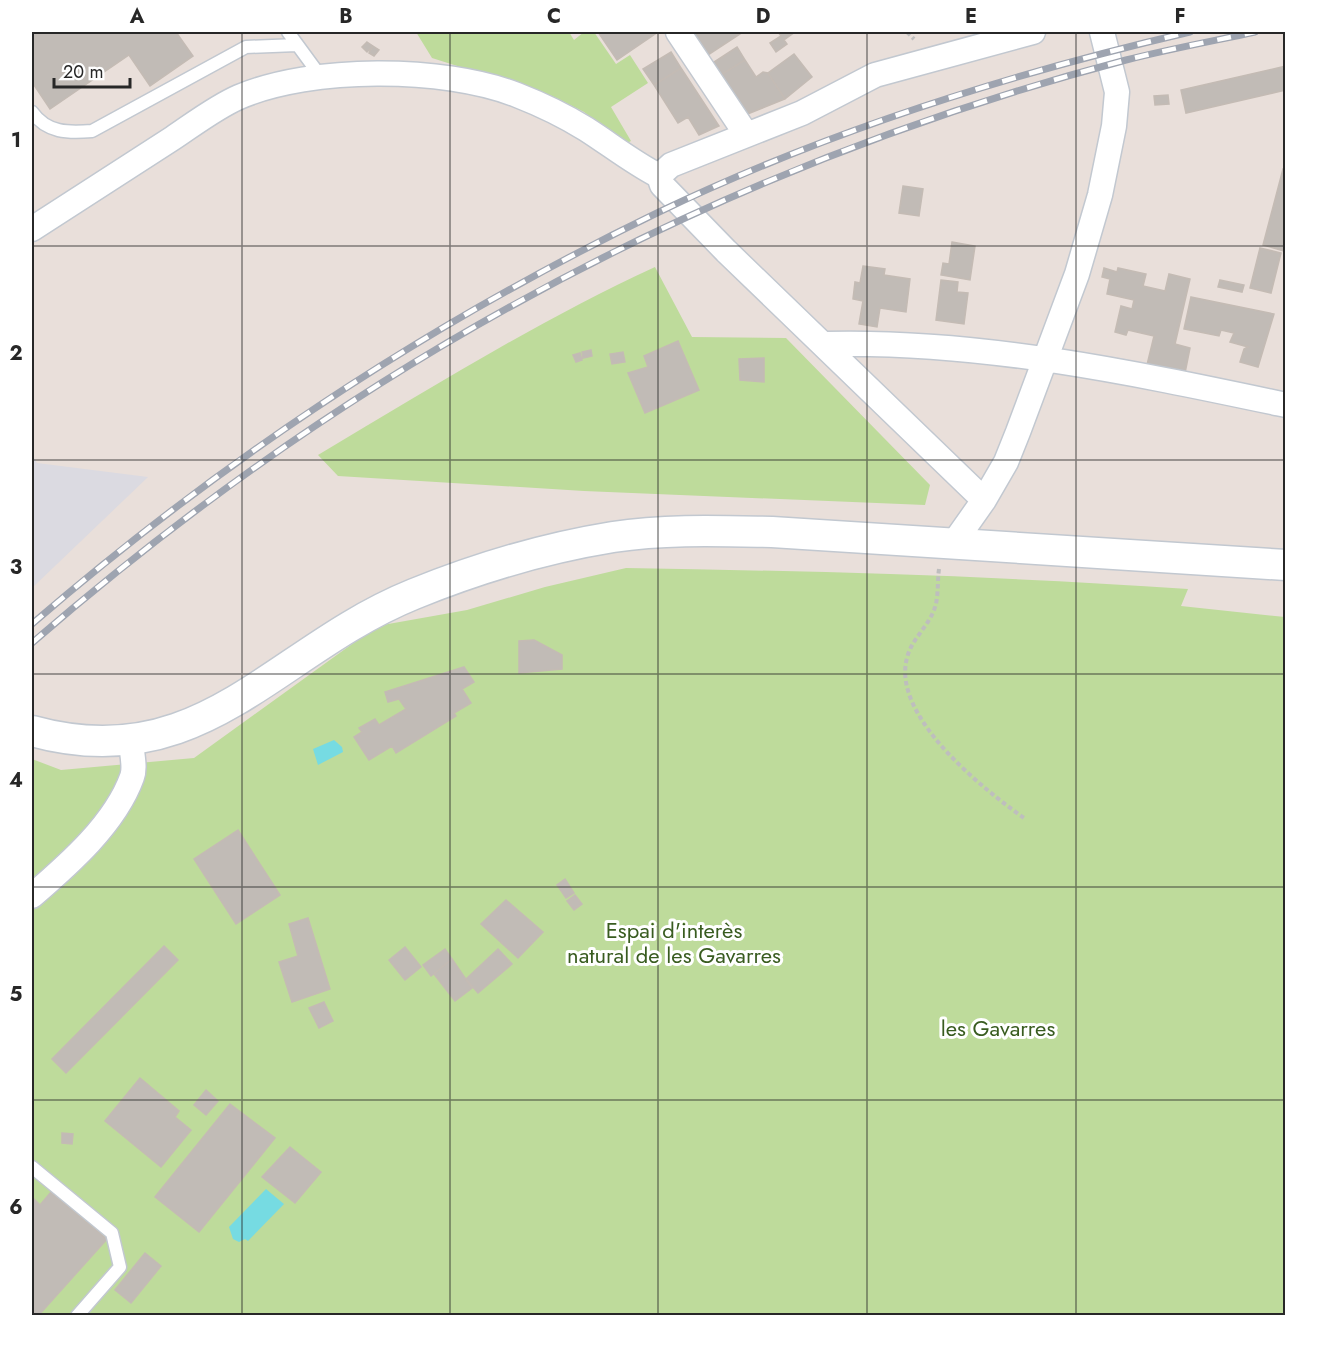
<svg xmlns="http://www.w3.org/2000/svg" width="1317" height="1347" font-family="Jost,sans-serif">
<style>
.industrial{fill:#dbdae1}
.green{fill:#bedb9b}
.water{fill:#76dbe2}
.building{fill:#c1bbb6;stroke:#c4bbb4;stroke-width:1.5}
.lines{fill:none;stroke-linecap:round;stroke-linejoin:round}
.service-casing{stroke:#c2c8d0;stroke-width:15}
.minor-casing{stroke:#c2c8d0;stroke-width:27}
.tertiary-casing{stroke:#c2c8d0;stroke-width:33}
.path{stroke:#bebebe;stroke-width:4;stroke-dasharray:4.5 3;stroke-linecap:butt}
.service{stroke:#fff;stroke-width:12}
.minor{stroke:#fff;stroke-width:24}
.tertiary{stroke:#fff;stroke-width:30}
.rail-casing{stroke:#9ea4b0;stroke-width:7}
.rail{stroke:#fff;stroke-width:4.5;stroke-dasharray:14;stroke-linecap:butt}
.grid{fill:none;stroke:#272727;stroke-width:1.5;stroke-opacity:0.55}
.labels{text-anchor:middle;stroke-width:6;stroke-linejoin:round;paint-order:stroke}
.park-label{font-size:22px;fill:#395c20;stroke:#fff}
.neatline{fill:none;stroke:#272727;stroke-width:2}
.grid-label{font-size:20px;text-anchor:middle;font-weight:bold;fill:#272727}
</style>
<rect width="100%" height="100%" fill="#e9dfda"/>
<path class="industrial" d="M 32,455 L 37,463 L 148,477 L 32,588 Z"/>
<path class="green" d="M 416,32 L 569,32 L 574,40 L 584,32 L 594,32 L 616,64 L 630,55 L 648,83 L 611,107 L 631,141 L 625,144 L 584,112 L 552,96 L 432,58 Z
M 655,267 L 692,337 L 786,338 L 930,485 L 925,505 L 584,491 L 338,476 L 318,455 C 429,389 538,321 655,267 Z
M 626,568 C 813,571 1001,576 1188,589 L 1181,606 L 1285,617 L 1285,1315 L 32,1315 L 32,759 L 61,770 L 194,758 L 377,626 L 467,610 L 545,587 Z"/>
<path class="water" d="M 334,740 L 342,747 L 343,752 L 318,765 L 313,749 Z
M 266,1189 L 284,1204 L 248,1241 L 245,1239 L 239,1242 L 233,1239 L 229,1227 Z"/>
<path class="building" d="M 32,32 L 176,32 L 193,56 L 150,86 L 129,55 L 50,109 L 32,82 Z
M 598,32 L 658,32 L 617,60 Z
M 690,32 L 743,32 L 705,57 Z
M 778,32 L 795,32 L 784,40 L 787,44 L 776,52 L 770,43 L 781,36 Z
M 367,42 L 373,46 L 367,52 L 362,47 Z
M 373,46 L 379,50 L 374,56 L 369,53 Z
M 737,47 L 745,60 L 719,76 L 711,64 Z
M 671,52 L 681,68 L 654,85 L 643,69 Z
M 794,54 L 812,77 L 785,99 L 768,73 Z
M 745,60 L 756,77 L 763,72 L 768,73 L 785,99 L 745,115 L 719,76 Z
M 1286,66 L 1286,90 L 1186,113 L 1181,90 Z
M 681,68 L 719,126 L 699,135 L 688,117 L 678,123 L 654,85 Z
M 1168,95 L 1169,104 L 1155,105 L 1154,96 Z
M 1283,169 L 1286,170 L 1284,251 L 1263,245 Z
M 903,186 L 923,189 L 919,216 L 899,213 Z
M 952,242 L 975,246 L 970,280 L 941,275 L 943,263 L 949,264 Z
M 1260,248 L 1281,253 L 1271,293 L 1250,288 Z
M 863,266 L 885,269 L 884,275 L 910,279 L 906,312 L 880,308 L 877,327 L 859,324 L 863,301 L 853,299 L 855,282 L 860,283 Z
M 1104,268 L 1117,272 L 1118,268 L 1146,274 L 1143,286 L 1165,291 L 1169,274 L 1190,279 L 1175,344 L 1190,348 L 1184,378 L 1146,369 L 1154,336 L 1128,330 L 1126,335 L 1115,332 L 1121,306 L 1132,309 L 1134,300 L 1107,294 L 1110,279 L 1102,277 Z
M 941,280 L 958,282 L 957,292 L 968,293 L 964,324 L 936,320 Z
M 1220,280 L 1244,285 L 1242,292 L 1218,287 Z
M 1191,297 L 1274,314 L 1258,367 L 1240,362 L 1244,349 L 1248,347 L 1230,342 L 1234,333 L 1221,330 L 1219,336 L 1184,329 Z
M 678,341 L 699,390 L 645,413 L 628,373 L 648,367 L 644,356 Z
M 591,350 L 592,356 L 583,358 L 582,352 Z
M 623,352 L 625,362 L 612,364 L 610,354 Z
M 580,353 L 582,360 L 576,362 L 573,355 Z
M 764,358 L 764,382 L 740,380 L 739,359 Z
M 534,640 L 562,655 L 562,669 L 519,673 L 519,641 Z
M 464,667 L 474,682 L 462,689 L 471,703 L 454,713 L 456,716 L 396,753 L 392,746 L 369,760 L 354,737 L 362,732 L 359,728 L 375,719 L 379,725 L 406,709 L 399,699 L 388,702 L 385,692 Z
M 238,830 L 280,895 L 236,924 L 194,859 Z
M 565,879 L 574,893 L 566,898 L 557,885 Z
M 575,895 L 582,904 L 574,910 L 567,901 Z
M 506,900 L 543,932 L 518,958 L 481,924 Z
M 308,918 L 330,989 L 292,1002 L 279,962 L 298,956 L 289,924 Z
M 164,946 L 178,960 L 66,1073 L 52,1059 Z
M 405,947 L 421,967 L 405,980 L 389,960 Z
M 445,949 L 452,959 L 431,976 L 423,965 Z
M 498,949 L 512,964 L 478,993 L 466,979 Z
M 452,959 L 472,988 L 455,1001 L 434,974 Z
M 324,1002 L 333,1021 L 319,1028 L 309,1008 Z
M 140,1078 L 179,1111 L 175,1117 L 191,1130 L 161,1167 L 105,1121 Z
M 206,1090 L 218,1101 L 206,1115 L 194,1105 Z
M 230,1104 L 275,1138 L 199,1232 L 155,1197 Z
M 62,1133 L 73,1134 L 72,1144 L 62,1143 Z
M 290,1147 L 321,1172 L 295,1203 L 262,1177 Z
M 51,1192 L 107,1239 L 38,1316 L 32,1316 L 32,1197 L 40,1205 Z
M 145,1253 L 161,1266 L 131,1303 L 115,1290 Z"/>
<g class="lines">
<g class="service-casing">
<path id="service" d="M 288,32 L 321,77
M 32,112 C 47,133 68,133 92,131 L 246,47 L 297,45
M 32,1167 L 112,1233 L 120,1267 L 77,1316"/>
</g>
<g class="minor-casing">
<path id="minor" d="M 678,32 L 746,134
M 659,176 L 671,165 L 802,113 L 875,75 L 1033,32
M 32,229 C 79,199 126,168 173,138 C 194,124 216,107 239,97 C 312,66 442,66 517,95 C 540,104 565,116 586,129 C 611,145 632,162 659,176 L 662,185 L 726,251 L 984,500
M 825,344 C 980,340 1134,373 1286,405
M 953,544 L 984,500 L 1006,462 L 1018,432 L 1077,274 L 1100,195 L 1114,126 L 1117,92 L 1102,32
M 32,896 C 69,864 115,824 132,777 C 136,767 131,751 131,740"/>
</g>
<g class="tertiary-casing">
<path id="tertiary" d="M 32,731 C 202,778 273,651 414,594 C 478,568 545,548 613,537 C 666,529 719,531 772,532 L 1286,565"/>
</g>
<path class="path" d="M 907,32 L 914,39
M 939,569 C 937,583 939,598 934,610 C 927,628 911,640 907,658 C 891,716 983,789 1024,818"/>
<use href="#service" class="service"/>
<use href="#minor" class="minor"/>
<use href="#tertiary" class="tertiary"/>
<g class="rail-casing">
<path id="rail" d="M 32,624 C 224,458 431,322 659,212 C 828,131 1009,74 1190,32
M 32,643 C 352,365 715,168 1126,60 C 1169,49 1213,41 1255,32"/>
</g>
<use href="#rail" class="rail"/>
</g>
<path class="grid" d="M 242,32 L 242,1316M 450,32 L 450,1316M 658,32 L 658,1316M 867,32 L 867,1316M 1076,32 L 1076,1316M 32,246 L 1286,246M 32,460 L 1286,460M 32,674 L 1286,674M 32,887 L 1286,887M 32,1100 L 1286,1100"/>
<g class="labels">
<g class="park-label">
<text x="674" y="938">Espai d'interès<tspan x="674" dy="25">natural de les Gavarres</tspan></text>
<text x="998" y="1036">les Gavarres</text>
</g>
</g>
<rect width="1317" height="1347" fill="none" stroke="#ffffff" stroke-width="66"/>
<path d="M54 78v9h76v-9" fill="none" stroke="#272727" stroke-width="3"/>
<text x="63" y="78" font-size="18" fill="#272727" stroke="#ffffff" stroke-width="4.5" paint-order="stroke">20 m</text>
<rect x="33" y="33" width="1251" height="1281" class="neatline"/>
<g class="grid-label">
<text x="137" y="23">A</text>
<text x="346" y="23">B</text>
<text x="554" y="23">C</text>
<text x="763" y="23">D</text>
<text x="971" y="23">E</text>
<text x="1180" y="23">F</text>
<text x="16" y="147">1</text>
<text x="16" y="360">2</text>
<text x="16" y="574">3</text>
<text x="16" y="787">4</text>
<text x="16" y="1001">5</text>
<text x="16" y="1214">6</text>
</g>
</svg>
